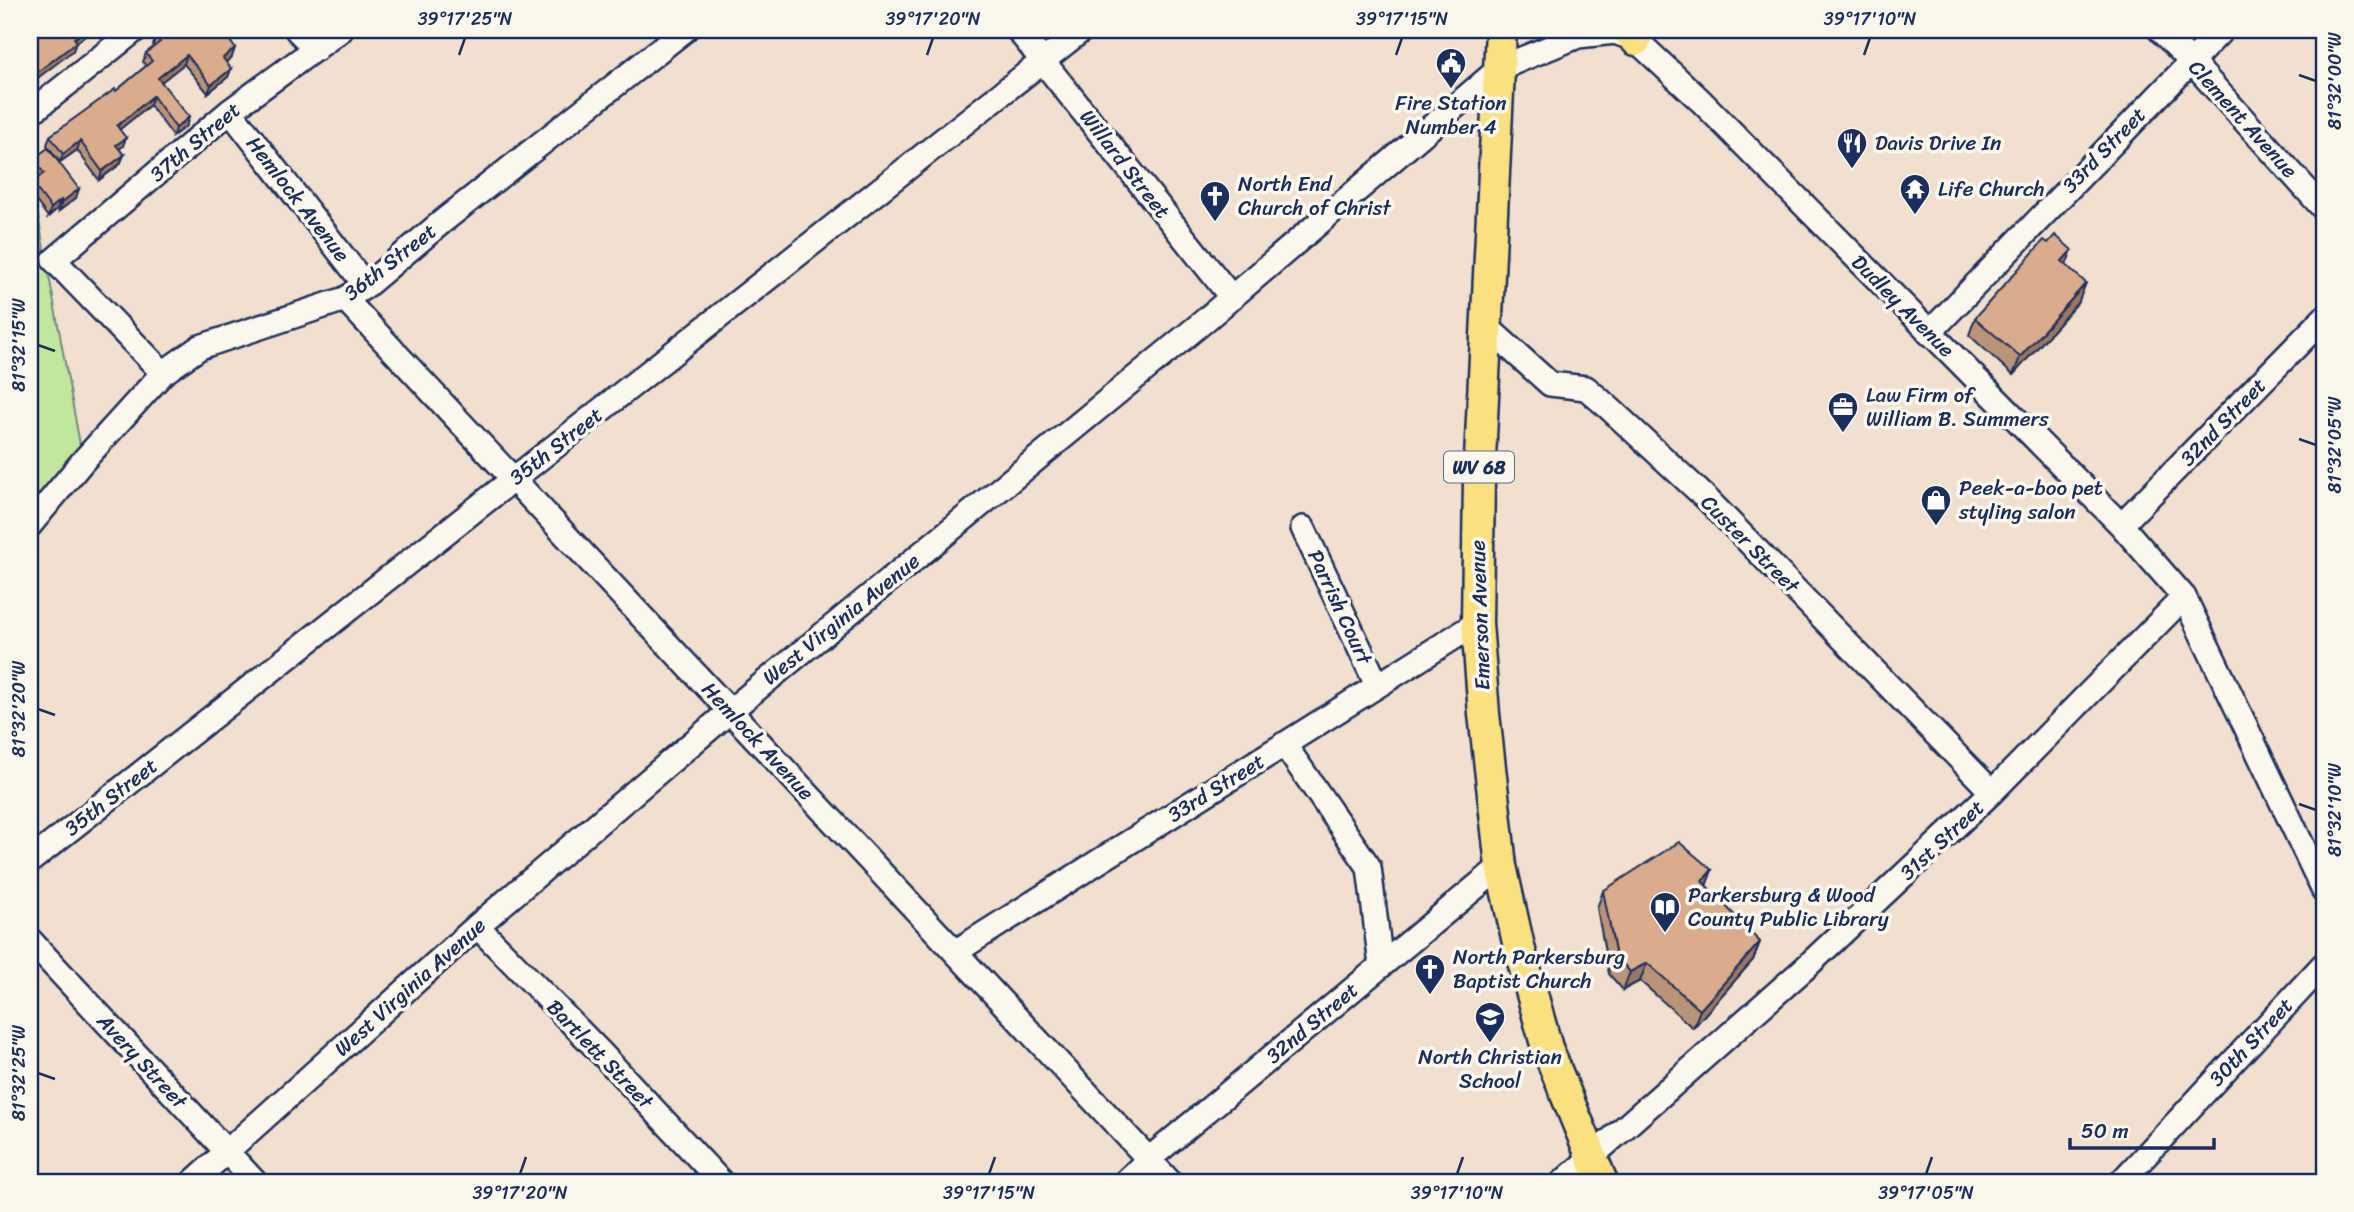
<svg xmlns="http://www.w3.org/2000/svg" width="2354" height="1212" font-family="Sriracha,sans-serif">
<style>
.green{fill:#c3e69f;stroke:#6f8a7e;stroke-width:2}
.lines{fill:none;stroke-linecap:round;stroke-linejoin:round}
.minor-casing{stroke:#1b2f5e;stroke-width:28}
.major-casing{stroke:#1b2f5e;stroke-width:35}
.minor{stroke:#fbf7ec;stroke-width:23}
.major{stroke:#fce080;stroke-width:30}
.wall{fill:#bb9478;stroke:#1b2f5e;stroke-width:2}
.shaded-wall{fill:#997862;stroke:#1b2f5e;stroke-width:2}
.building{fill:#daac8c;stroke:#1b2f5e;stroke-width:2}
.ticks{fill:none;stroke:#1b2f5e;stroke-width:2.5}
.labels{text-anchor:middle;stroke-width:7;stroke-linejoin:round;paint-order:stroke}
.shield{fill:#fbf7ec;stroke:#5e6b89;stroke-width:2}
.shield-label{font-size:19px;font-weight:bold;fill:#1b2f5e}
.poi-label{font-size:21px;fill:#1b2f5e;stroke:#fbf7ec;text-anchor:start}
.street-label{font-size:21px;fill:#1b2f5e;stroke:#fbf7ec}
.neatline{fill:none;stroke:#1b2f5e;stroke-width:2.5}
.ticks-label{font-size:18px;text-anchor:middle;fill:#1b2f5e}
</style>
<rect width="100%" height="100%" fill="#f1e0cf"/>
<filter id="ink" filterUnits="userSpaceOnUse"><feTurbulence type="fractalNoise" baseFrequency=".0143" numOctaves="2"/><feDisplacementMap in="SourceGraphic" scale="14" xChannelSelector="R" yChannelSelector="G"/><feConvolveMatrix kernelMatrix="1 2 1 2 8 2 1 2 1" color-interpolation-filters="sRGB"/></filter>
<g filter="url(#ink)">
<path class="green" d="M 30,172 L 83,461 L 30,525 Z"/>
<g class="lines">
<g class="minor-casing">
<path id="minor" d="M 297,30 L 316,49
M 1018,30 L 1232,298
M 2160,30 L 2190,60 L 2324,209
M 37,108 L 135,30
M 230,111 L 366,286
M 345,299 L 1170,1182
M 1487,327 L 1550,384 L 1586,388 L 1608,407 L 1706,498 L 1992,792
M 1929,333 L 2222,30
M 163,373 L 54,260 L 230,111 L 341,30
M 30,525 L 83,461 L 163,373 L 200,347 L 345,299 L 366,286 L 443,221 L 685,30
M 2121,525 L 2324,318
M 1303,528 L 1377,685
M 1284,744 L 1369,867 L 1381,966
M 30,861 L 1082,30
M 477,926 L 602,1054 L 721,1182
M 30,940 L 255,1182
M 955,952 L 1477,623
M 193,1182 L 477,926 L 730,711 L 1203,322 L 1500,68 L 1578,36 L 1615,32 L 1636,40 L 1701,101 L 2121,525 L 2184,597 L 2324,891
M 1125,1182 L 1149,1159 L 1501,866
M 1563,1182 L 1805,968 L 1992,792 L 2184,597
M 2121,1182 L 2324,964"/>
</g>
<g class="major-casing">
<path id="major" d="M 1501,30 L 1479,479 L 1477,623 L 1484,714 L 1501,866 L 1519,947 L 1547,1048 L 1602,1182
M 1627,30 L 1636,40"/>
</g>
<use href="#minor" class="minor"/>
<use href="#major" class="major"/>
</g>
<path class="wall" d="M 246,30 L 230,41 L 232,57 L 226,62 L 231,69 L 228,77 L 208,93 L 184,64 L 161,82 L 189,117 L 186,126 L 173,136 L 150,105 L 120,129 L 123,146 L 119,149 L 124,155 L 120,164 L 99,180 L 77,150 L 60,162 L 47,145 L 50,136 L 116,91 L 146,66 L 143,62 L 146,53 L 154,47 L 153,45 L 156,36 Z
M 33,159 L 76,198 L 59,211 L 57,209 L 48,217 L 30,193 L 30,189 L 32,183 L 38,178 L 30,168 Z
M 2066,266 L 2079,301 L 2013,375 L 1969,335 L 1975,318 Z
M 1712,870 L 1706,886 L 1760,942 L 1753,960 L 1693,1028 L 1640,981 L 1623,990 L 1609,974 L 1597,908 L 1603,891 Z
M 2319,1174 L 2324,1182 L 2316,1182 Z"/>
<path class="shaded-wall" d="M 85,30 L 93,30 L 76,43 L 73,51 L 30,84 L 31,77 Z
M 237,30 L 246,30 L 224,46 L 227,37 Z
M 235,48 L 232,57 L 220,67 L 223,58 Z
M 187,55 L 184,64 L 155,87 L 158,78 Z
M 231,69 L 228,77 L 208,93 L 211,85 Z
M 153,96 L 150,105 L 114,134 L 117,126 Z
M 189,117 L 186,126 L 173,136 L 176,128 Z
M 126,138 L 123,146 L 113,154 L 116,145 Z
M 80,141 L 77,150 L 60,162 L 63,154 Z
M 124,155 L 120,164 L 99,180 L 102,171 Z
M 79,189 L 76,198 L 59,211 L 62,202 Z
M 61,200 L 57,209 L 48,217 L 51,208 Z
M 2072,250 L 2065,268 L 2062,261 Z
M 2086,283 L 2079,301 L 2013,375 L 2020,357 Z
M 1712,870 L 1705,888 L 1702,881 Z
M 1760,942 L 1753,960 L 1693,1028 L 1700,1010 Z
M 1647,963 L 1640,981 L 1623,990 L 1630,972 Z"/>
<path class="building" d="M 41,30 L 85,30 L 74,38 L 77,42 L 31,77 L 30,75 L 30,32 L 33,36 Z
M 164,30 L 237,30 L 227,37 L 235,48 L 223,58 L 231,69 L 211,85 L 187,55 L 158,78 L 189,117 L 176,128 L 153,96 L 117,126 L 126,138 L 116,145 L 124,155 L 102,171 L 80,141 L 63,154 L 50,136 L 115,89 L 116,91 L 152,61 L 146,53 L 160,42 L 156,36 Z
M 48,148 L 79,189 L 62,202 L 61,200 L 51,208 L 32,183 L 44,173 L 33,159 Z
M 2055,235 L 2072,250 L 2062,261 L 2086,283 L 2020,357 L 1975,318 L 2044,240 L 2048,243 Z
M 1679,842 L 1712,870 L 1702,881 L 1760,942 L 1700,1010 L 1647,963 L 1630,972 L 1616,956 L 1603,891 Z
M 2324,1171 L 2324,1182 L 2319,1174 Z"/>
</g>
<path class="ticks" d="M 459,55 L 465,38M 927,55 L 933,38M 1396,55 L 1402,38M 1864,55 L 1870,38M 2299,75 L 2316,81M 38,345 L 55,351M 2299,439 L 2316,445M 38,709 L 55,715M 2299,804 L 2316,810M 38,1073 L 55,1079M 520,1174 L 526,1157M 989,1174 L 995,1157M 1457,1174 L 1463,1157M 1926,1174 L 1932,1157"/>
<defs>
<g id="civic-pin" transform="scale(1.575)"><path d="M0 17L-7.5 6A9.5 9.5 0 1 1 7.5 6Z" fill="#1b2f5e" stroke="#fbf7ec"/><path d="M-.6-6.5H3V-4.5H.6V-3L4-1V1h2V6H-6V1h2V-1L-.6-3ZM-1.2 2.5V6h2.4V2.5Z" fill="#fff"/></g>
<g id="restaurant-pin" transform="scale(1.575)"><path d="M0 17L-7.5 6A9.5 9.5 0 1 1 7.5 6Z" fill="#1b2f5e" stroke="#fbf7ec"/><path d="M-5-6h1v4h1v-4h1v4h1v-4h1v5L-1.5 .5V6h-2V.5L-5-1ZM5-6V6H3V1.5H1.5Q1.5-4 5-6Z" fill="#fff"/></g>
<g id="temple-pin" transform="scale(1.575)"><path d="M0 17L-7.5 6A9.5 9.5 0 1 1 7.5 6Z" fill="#1b2f5e" stroke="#fbf7ec"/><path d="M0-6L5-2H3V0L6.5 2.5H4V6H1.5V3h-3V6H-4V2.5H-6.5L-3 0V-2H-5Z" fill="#fff"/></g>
<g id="church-pin" transform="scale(1.575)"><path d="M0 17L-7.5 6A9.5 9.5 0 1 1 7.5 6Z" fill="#1b2f5e" stroke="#fbf7ec"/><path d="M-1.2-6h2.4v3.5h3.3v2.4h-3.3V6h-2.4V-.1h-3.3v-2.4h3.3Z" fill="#fff"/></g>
<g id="office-pin" transform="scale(1.575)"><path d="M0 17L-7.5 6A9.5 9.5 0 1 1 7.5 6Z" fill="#1b2f5e" stroke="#fbf7ec"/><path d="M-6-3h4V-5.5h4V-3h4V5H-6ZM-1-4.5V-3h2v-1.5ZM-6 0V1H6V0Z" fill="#fff"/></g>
<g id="shop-pin" transform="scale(1.575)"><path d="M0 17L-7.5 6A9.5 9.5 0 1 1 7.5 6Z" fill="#1b2f5e" stroke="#fbf7ec"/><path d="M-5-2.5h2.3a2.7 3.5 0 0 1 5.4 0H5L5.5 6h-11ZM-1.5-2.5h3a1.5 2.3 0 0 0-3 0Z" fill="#fff"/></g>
<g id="library-pin" transform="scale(1.575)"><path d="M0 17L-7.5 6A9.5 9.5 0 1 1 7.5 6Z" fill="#1b2f5e" stroke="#fbf7ec"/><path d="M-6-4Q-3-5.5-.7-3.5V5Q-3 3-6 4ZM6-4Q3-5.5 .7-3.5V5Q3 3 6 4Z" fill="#fff"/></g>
<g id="school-pin" transform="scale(1.575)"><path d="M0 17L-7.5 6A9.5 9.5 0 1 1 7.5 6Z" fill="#1b2f5e" stroke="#fbf7ec"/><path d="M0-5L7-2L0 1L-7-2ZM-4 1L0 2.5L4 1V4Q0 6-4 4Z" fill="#fff"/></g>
</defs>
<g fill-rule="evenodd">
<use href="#civic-pin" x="1451" y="63"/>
<use href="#restaurant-pin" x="1852" y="143"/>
<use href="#temple-pin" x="1915" y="189"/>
<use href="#church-pin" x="1215" y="196"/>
<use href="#office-pin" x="1843" y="407"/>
<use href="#shop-pin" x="1936" y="500"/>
<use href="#library-pin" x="1665" y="907"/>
<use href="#church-pin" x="1430" y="969"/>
<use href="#school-pin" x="1490" y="1017"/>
</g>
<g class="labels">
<rect class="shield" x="1444" y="451.5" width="70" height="31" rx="5"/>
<g class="shield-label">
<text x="1479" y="474">WV 68</text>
</g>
<g class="poi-label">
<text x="1451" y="110" text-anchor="middle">Fire Station<tspan x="1451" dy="24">Number 4</tspan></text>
<text x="1875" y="150">Davis Drive In</text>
<text x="1238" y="191">North End<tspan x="1238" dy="24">Church of Christ</tspan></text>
<text x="1938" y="196">Life Church</text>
<text x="1866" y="402">Law Firm of<tspan x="1866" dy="24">William B. Summers</tspan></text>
<text x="1959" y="495">Peek-a-boo pet<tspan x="1959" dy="24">styling salon</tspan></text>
<text x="1688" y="902">Parkersburg &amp; Wood<tspan x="1688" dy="24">County Public Library</tspan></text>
<text x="1453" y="964">North Parkersburg<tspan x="1453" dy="24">Baptist Church</tspan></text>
<text x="1490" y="1064" text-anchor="middle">North Christian<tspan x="1490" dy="24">School</tspan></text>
</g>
<g class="street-label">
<text transform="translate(2243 119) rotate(48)" y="7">Clement Avenue</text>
<text transform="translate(195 142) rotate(-40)" y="7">37th Street</text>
<text transform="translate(2104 150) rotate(-46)" y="7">33rd Street</text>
<text transform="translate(1125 164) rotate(52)" y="7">Willard Street</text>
<text transform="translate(298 199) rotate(52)" y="7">Hemlock Avenue</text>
<text transform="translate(390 262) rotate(-38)" y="7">36th Street</text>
<text transform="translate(1903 306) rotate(45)" y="7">Dudley Avenue</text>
<text transform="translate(2223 422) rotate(-46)" y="7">32nd Street</text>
<text transform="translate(556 446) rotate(-38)" y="7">35th Street</text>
<text transform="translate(1750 544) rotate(45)" y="7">Custer Street</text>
<text transform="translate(1340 607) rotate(65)" y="7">Parrish Court</text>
<text transform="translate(1480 615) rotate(-92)" y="7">Emerson Avenue</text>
<text transform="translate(841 619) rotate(-39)" y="7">West Virginia Avenue</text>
<text transform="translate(758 741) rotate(47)" y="7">Hemlock Avenue</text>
<text transform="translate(1216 788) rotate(-32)" y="7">33rd Street</text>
<text transform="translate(111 797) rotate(-38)" y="7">35th Street</text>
<text transform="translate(1942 840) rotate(-43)" y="7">31st Street</text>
<text transform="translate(410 987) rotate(-42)" y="7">West Virginia Avenue</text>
<text transform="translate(1312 1023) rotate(-40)" y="7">32nd Street</text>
<text transform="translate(2251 1042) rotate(-47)" y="7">30th Street</text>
<text transform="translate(600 1054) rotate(46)" y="7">Bartlett Street</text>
<text transform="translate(142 1061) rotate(47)" y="7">Avery Street</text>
</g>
</g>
<rect width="2354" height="1212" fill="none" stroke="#fbf7ec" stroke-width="77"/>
<path d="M2070 1138v10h144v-10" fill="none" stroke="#1b2f5e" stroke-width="3.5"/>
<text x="2081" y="1138" font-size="21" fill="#1b2f5e" stroke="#fbf7ec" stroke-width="5" paint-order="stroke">50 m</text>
<rect x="38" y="38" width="2278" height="1136" class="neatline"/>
<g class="ticks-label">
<text x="465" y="25">39°17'25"N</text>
<text x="933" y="25">39°17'20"N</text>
<text x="1402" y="25">39°17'15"N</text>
<text x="1870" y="25">39°17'10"N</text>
<text transform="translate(2335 81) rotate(-90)" y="6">81°32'00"W</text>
<text transform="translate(19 345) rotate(-90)" y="6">81°32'15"W</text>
<text transform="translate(2335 445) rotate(-90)" y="6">81°32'05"W</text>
<text transform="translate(19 709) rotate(-90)" y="6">81°32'20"W</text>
<text transform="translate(2335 810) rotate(-90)" y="6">81°32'10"W</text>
<text transform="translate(19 1073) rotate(-90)" y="6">81°32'25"W</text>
<text x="520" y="1199">39°17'20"N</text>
<text x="989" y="1199">39°17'15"N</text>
<text x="1457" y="1199">39°17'10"N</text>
<text x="1926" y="1199">39°17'05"N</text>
</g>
</svg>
